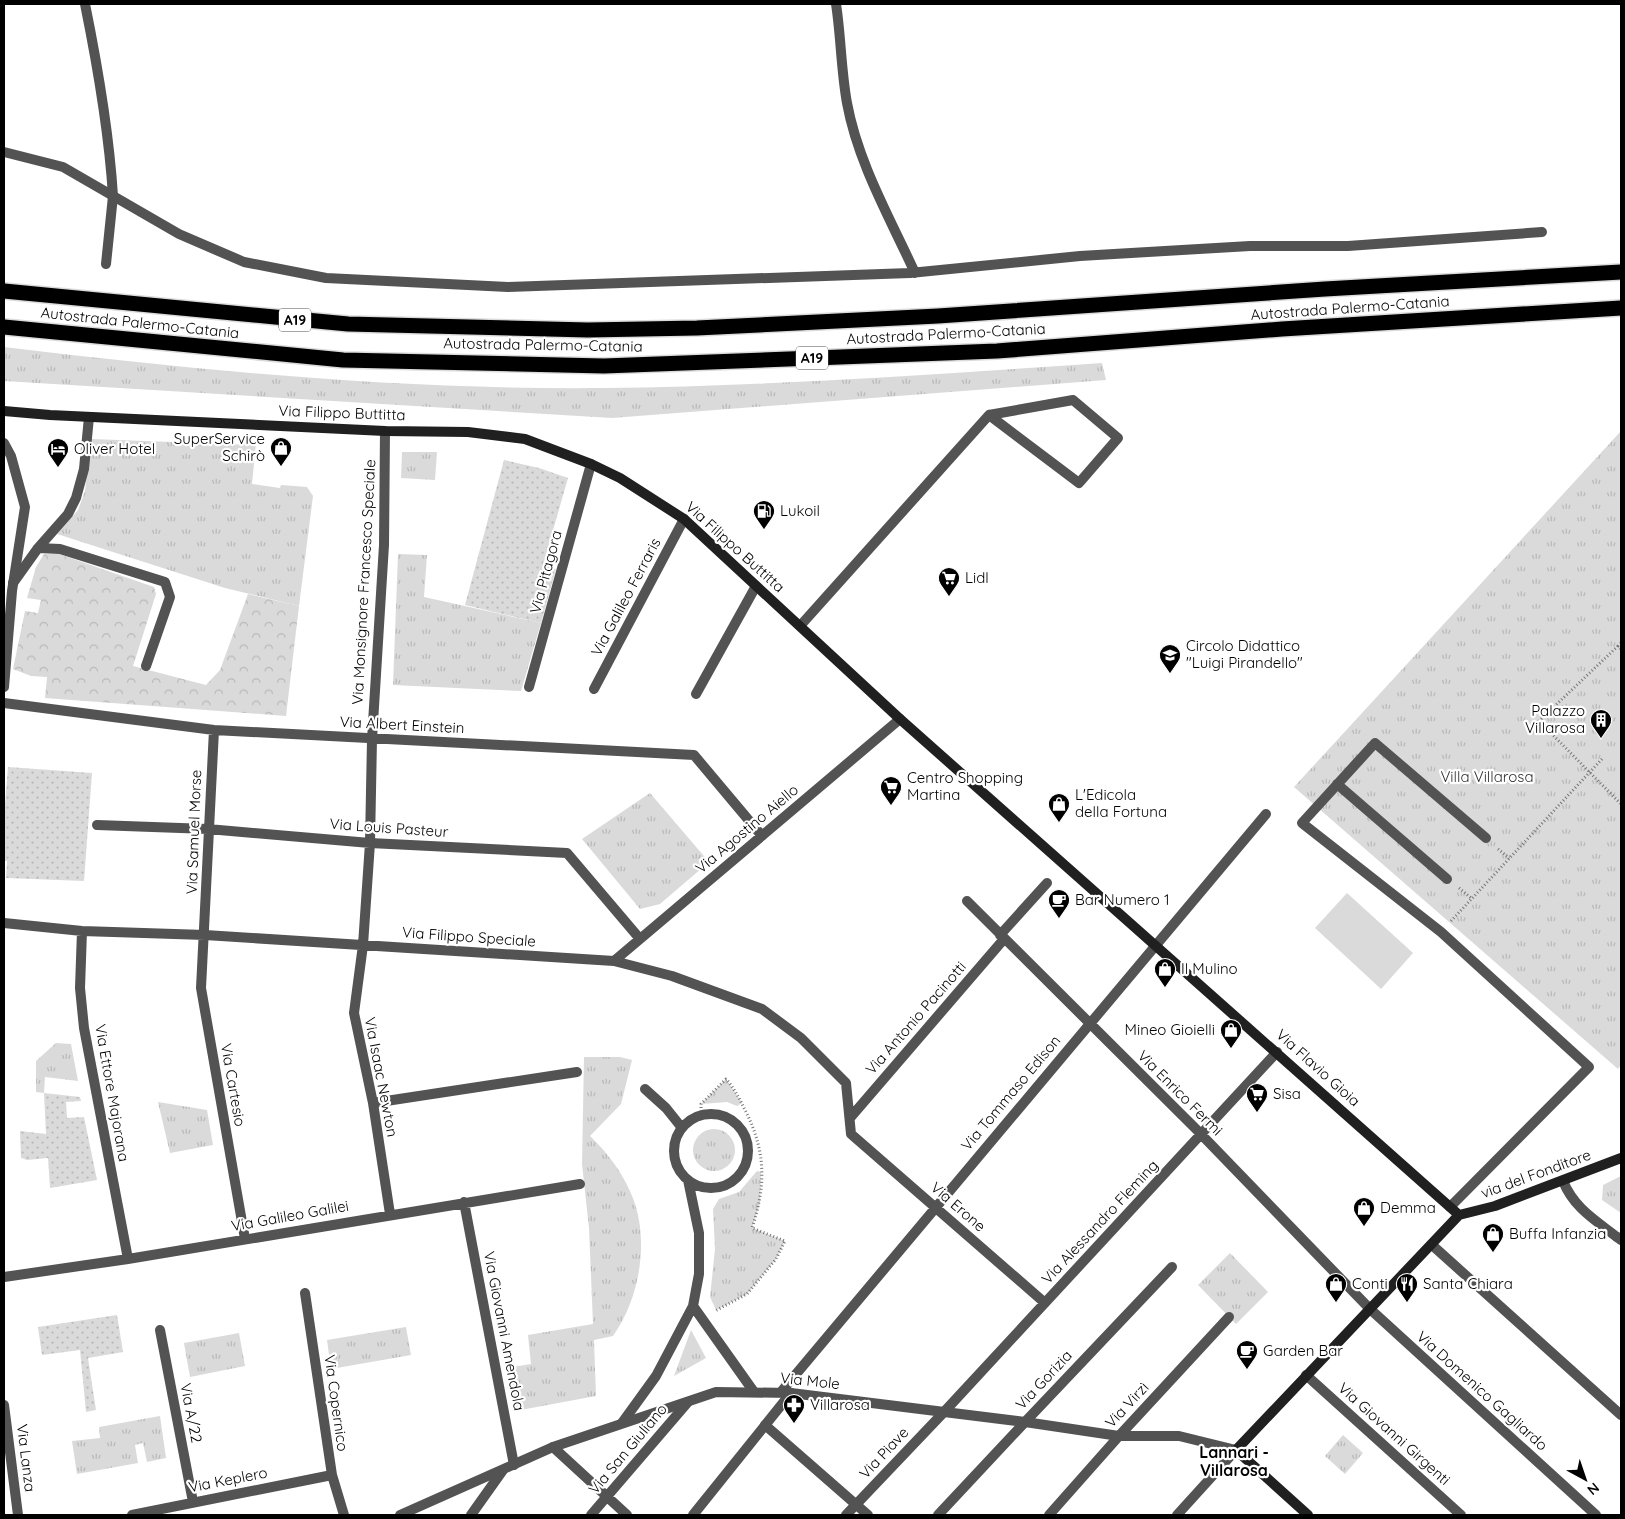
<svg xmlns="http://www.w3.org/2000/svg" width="1625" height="1519" font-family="Quicksand,sans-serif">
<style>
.grass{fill:url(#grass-tufts)}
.forest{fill:url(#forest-crowns)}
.garden{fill:url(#garden-dots)}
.pitch{fill:#dadada}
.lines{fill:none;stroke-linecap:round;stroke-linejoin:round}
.motorway-casing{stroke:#dbdbdb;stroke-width:18}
.path{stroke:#757575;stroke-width:3;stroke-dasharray:1 2.5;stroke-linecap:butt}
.service{stroke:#535353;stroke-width:10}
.pedestrian{stroke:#535353;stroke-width:10}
.minor{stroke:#535353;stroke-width:10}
.tertiary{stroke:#535353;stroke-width:10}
.secondary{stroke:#202020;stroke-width:10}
.motorway{stroke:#000;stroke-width:15}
.labels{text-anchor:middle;stroke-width:4.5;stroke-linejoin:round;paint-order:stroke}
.shield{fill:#fff;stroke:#4c4c4c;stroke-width:1}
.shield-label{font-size:14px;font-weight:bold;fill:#000}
.street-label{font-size:15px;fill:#000;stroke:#fff}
.poi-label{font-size:15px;fill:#000;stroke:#fff;text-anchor:start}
.park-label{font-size:15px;fill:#313131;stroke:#fff}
.neighbourhood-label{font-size:16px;font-weight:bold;fill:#000;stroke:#fff}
</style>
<defs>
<pattern id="grass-tufts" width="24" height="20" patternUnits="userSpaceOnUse" patternTransform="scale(1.25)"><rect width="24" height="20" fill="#dadada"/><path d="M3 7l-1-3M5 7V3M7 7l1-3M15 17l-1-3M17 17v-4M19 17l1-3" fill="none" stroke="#b9b9b9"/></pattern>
<pattern id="forest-crowns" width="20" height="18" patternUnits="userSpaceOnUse" patternTransform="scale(1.25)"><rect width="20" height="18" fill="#dadada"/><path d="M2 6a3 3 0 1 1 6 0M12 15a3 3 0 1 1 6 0" fill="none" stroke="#b9b9b9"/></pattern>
<pattern id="garden-dots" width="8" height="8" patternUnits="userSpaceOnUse" patternTransform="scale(1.25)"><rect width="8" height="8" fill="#dadada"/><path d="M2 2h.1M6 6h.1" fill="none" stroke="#b9b9b9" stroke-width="1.8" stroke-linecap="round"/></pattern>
</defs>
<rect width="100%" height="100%" fill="#fff"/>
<path class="grass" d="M 4,347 C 203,371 404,390 605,388 C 771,386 937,374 1102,363 L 1106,380 L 612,418 L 4,381 Z
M 1621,431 L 1621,1065 L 1618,1069 L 1294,787 Z
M 91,439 L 252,445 L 256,443 L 252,484 L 280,488 L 281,485 L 307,487 L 313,496 L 299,606 L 225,588 L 57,534 L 78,510 L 85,491 Z
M 402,452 L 437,452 L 435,480 L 401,478 Z
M 398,554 L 427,555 L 424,597 L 541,623 L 521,691 L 393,685 Z
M 650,793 L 709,862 L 660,904 L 640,909 L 582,839 Z
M 56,1043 L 71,1044 L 78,1081 L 45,1077 L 44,1093 L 36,1092 L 36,1061 Z
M 584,1057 L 620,1057 L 632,1060 L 621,1104 L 590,1136 C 610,1155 628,1180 636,1207 C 648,1249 638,1301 613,1336 L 594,1340 L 596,1396 L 515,1411 L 506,1368 L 531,1364 L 528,1335 L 593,1324 L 589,1228 L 582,1164 Z
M 726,1079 L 742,1103 L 737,1106 L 727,1102 L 701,1104 Z
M 158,1102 L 207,1110 L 213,1145 L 170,1153 Z
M693 1150a21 21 0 1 1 42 0a21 21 0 1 1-42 0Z
M 757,1171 L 761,1172 L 760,1203 L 752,1228 L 785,1241 L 776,1259 L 747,1294 L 716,1310 L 710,1297 L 715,1249 L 713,1209 L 719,1199 L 739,1192 Z
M 1621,1176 L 1621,1213 L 1602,1200 L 1603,1185 Z
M 1230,1253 L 1268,1292 L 1236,1324 L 1198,1285 Z
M 406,1327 L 411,1355 L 331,1369 L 327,1340 Z
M 691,1330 L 706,1358 L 674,1376 Z
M 239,1333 L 245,1366 L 190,1377 L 184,1343 Z
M 160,1416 L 166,1458 L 147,1462 L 143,1443 L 135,1445 L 138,1463 L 77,1474 L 72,1441 L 100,1438 L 99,1427 Z
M 1343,1435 L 1363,1453 L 1345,1474 L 1325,1456 Z"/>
<path class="forest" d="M 44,554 L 59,554 L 154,587 L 156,594 L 133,666 L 206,685 L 220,670 L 248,594 L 299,606 L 286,716 L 45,698 L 47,677 L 31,676 L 13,669 L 25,611 L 38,613 L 41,600 L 27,598 L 36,567 Z"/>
<path class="garden" d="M 504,460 L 539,468 L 568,478 L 543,565 L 556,569 L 541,623 L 465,605 Z
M 8,767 L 92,773 L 84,881 L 6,878 L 7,861 L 4,861 L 4,817 Z
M 44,1093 L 80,1097 L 81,1101 L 66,1102 L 67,1118 L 84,1117 L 97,1180 L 50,1188 L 48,1158 L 27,1160 L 21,1158 L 20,1131 L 46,1134 Z
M 117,1315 L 123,1352 L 88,1358 L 96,1410 L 86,1412 L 80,1350 L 42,1355 L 38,1327 Z"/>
<path class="pitch" d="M 1347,893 L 1413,953 L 1381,989 L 1315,928 Z"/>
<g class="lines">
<g class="motorway-casing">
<path id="motorway" d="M 4,291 L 348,324 L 588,330 L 697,328 L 938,316 L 1325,289 L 1621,272
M 4,327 L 343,360 L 604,366 L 997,351 L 1282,329 L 1621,308"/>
</g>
<path class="path" d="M 1621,643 L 1618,646 L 1621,649
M 1618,646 L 1539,721 L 1621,804
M 1498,849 L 1509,858
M 1459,888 L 1471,898
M 1451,921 L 1602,759
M 701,1115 L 701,1104 L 726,1079 C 735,1089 740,1100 746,1112 C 766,1152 766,1186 752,1228 L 785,1241 L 776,1259 L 747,1294 L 715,1311"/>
<path class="service" d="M 106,264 L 113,196
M 38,548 L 60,549 L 165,582 L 170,597 L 146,666
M 13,583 L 38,548 L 68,514 L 76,498 L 84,469 L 89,417
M 800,626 L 989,415 L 1079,483 L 1118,438 L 1073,400 L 989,415
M 1337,784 L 1447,879
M 1563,1181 C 1574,1208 1595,1220 1617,1237
M 1450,1207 L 1589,1067 L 1441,932 L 1302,823 L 1375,743 L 1486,838
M 1025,1422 L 1172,1267
M 765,1425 L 868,1515
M 1119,1436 L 1229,1317
M 846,1515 L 944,1412"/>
<path class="pedestrian" d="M 1617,1237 L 1621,1240"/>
<path class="minor" d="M 85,4 C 98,68 109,131 113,196
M 836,4 C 841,36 841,70 847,103 C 858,163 890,218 915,273
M 4,152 L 63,167 L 179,234 L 244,262 L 326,278 L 508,287 L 910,273 L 1080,256 L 1250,246 L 1348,246 L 1542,232
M 385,431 L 384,545 L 372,739 L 370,843 L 363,945 L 354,1013 L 373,1103 L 390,1214
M 4,443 L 11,456 L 25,507 L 12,591 L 4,687
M 529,687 L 591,464
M 594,689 L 684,519
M 696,694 L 756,586
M 4,703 L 214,730 L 694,755 L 762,836
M 214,730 L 201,988 L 245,1239
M 97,825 L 208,829 L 370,843 L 567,853 L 640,939
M 967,901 L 1195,1128 L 1370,1309 L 1596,1515
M 4,923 L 82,931 L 205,935 L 614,961 L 672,976 L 762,1009 L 801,1038 L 846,1083 L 851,1134 L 1045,1303
M 82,931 L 80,988 L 84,1028 L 128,1259
M 1000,935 L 1047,883
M 614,961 L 900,719
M 645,1089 L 666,1108 L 682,1128
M 373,1103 L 577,1072
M674 1151a37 37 0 1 1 74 0a37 37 0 1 1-74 0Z
M 850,1118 L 1004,939
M 688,1180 L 699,1233 L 699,1274 L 693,1306 L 754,1392
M 464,1202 L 514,1465
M 1432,1245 L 1621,1415
M 4,1277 L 128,1259 L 580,1184
M 305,1293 L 332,1475 L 344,1515
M 160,1330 L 193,1502
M 1306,1375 L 1461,1515
M 781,1392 L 1266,814
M 4,1405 L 18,1515
M 944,1412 L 1277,1052
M 622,1423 L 656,1376 L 693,1306
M 553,1447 L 627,1515
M 132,1515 L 332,1475
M 471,1515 L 503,1470
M 591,1515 L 688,1402
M 693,1515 L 791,1393
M 938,1515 L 1025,1422
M 1049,1515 L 1119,1436"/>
<path class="tertiary" d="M 400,1515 L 553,1447 L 716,1392 L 791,1393 L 1025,1422 L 1119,1436 L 1179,1436 L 1236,1450 L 1177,1515"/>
<path class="secondary" d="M 4,411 L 50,415 L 385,431 L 468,432 L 525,439 L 591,464 L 620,478 L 684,519 L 900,719 L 1459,1215
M 1459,1215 L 1495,1206 L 1621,1158
M 1308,1515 L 1236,1450 L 1459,1215"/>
<use href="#motorway" class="motorway"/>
</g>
<defs>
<g id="shop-pin" transform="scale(1.125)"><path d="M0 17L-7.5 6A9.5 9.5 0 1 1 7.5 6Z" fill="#000" stroke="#fff"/><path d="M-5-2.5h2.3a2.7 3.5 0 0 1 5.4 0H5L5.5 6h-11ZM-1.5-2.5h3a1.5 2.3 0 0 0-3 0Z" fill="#fff"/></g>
<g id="hotel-pin" transform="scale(1.125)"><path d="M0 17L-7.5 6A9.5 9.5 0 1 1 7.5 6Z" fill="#000" stroke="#fff"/><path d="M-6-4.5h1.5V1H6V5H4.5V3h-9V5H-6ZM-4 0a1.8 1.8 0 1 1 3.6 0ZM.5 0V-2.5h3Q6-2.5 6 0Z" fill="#fff"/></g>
<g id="fuel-pin" transform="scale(1.125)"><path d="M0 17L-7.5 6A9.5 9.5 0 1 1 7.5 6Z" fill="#000" stroke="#fff"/><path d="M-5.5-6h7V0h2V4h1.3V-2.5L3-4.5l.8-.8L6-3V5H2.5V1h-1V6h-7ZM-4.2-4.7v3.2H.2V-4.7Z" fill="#fff"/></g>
<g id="supermarket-pin" transform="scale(1.125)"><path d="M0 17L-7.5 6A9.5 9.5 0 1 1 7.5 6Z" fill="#000" stroke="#fff"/><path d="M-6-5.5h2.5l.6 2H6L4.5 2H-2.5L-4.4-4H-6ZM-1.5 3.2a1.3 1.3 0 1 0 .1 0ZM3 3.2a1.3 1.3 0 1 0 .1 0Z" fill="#fff"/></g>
<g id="school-pin" transform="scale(1.125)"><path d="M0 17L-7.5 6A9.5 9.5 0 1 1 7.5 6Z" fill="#000" stroke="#fff"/><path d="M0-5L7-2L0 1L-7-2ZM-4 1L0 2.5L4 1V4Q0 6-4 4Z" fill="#fff"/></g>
<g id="building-pin" transform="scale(1.125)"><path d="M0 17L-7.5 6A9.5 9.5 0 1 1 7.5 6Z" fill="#000" stroke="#fff"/><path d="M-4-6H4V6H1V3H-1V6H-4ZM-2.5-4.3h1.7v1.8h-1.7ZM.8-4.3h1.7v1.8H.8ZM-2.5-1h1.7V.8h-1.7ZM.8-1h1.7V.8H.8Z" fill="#fff"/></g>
<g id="cafe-pin" transform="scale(1.125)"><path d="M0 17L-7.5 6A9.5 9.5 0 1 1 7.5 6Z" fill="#000" stroke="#fff"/><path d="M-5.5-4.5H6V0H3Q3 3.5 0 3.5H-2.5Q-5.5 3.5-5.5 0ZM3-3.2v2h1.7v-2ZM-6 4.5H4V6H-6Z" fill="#fff"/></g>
<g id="restaurant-pin" transform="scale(1.125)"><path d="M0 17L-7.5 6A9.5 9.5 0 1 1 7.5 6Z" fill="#000" stroke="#fff"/><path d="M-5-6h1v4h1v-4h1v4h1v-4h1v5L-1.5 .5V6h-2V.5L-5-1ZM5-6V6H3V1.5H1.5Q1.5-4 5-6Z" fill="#fff"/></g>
<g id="pharmacy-pin" transform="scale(1.125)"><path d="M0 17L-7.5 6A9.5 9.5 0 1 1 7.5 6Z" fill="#000" stroke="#fff"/><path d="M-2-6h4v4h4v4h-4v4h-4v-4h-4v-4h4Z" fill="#fff"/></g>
</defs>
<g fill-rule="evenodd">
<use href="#shop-pin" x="281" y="448"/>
<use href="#hotel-pin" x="58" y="449"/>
<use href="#fuel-pin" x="764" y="511"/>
<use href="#supermarket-pin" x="949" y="578"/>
<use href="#school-pin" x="1170" y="655"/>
<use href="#building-pin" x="1601" y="720"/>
<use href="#supermarket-pin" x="891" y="787"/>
<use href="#shop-pin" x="1059" y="804"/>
<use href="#cafe-pin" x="1059" y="900"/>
<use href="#shop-pin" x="1165" y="969"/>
<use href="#shop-pin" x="1231" y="1030"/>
<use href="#supermarket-pin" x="1257" y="1094"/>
<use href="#shop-pin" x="1364" y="1208"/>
<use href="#shop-pin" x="1493" y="1234"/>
<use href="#shop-pin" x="1336" y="1284"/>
<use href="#restaurant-pin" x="1407" y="1284"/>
<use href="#cafe-pin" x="1247" y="1351"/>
<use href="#pharmacy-pin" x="794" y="1405"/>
</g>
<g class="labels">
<g class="shield">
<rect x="279" y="308.5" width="32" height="23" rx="4"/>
<rect x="796" y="346.5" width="32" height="23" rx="4"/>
</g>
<g class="shield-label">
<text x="295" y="325">A19</text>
<text x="812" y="363">A19</text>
</g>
<g class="street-label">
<text transform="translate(1350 308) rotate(-4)" y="5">Autostrada Palermo-Catania</text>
<text transform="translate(140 323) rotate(6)" y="5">Autostrada Palermo-Catania</text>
<text transform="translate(946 334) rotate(-3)" y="5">Autostrada Palermo-Catania</text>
<text transform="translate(543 345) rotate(1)" y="5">Autostrada Palermo-Catania</text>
<text transform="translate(342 413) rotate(2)" y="5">Via Filippo Buttitta</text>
<text transform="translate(735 547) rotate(42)" y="5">Via Filippo Buttitta</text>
<text transform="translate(546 572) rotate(-75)" y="5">Via Pitagora</text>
<text transform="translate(364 582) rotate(-87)" y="5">Via Monsignore Francesco Speciale</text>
<text transform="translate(626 597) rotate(-62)" y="5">Via Galileo Ferraris</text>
<text transform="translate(402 725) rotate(3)" y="5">Via Albert Einstein</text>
<text transform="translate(389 828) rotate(4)" y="5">Via Louis Pasteur</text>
<text transform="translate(747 829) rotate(-40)" y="5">Via Agostino Aiello</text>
<text transform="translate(194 832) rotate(-88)" y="5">Via Samuel Morse</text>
<text transform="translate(469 937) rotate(4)" y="5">Via Filippo Speciale</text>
<text transform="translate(916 1018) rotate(-49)" y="5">Via Antonio Pacinotti</text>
<text transform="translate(1318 1068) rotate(42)" y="5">Via Flavio Gioia</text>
<text transform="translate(381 1077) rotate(79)" y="5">Via Isaac Newton</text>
<text transform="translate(233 1085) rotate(80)" y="5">Via Cartesio</text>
<text transform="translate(112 1093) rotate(80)" y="5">Via Ettore Majorana</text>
<text transform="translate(1011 1093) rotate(-50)" y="5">Via Tommaso Edison</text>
<text transform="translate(1180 1093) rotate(45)" y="5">Via Enrico Fermi</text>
<text transform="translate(1536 1174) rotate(-20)" y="5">via del Fonditore</text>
<text transform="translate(958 1207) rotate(41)" y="5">Via Erone</text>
<text transform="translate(290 1216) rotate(-10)" y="5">Via Galileo Galilei</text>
<text transform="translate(1100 1222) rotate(-47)" y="5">Via Alessandro Fleming</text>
<text transform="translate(504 1331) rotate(79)" y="5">Via Giovanni Amendola</text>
<text transform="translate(1044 1380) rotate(-47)" y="5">Via Gorizia</text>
<text transform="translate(810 1381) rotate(6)" y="5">Via Mole</text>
<text transform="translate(1482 1391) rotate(42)" y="5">Via Domenico Gagliardo</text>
<text transform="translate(336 1403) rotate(82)" y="5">Via Copernico</text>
<text transform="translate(1127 1405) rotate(-47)" y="5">Via Virzì</text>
<text transform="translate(191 1413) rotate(79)" y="5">Via A/22</text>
<text transform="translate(1394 1434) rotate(42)" y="5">Via Giovanni Girgenti</text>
<text transform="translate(628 1449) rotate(-50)" y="5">Via San Giuliano</text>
<text transform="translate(884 1453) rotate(-47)" y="5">Via Piave</text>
<text transform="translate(26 1458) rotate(83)" y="5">Via Lanza</text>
<text transform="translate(228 1480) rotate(-11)" y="5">Via Keplero</text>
</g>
<g class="poi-label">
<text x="265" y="444" text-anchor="end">SuperService<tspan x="265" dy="17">Schirò</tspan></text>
<text x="74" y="454">Oliver Hotel</text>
<text x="780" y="516">Lukoil</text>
<text x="965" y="583">Lidl</text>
<text x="1186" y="651">Circolo Didattico<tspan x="1186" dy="17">"Luigi Pirandello"</tspan></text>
<text x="1585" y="716" text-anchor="end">Palazzo<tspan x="1585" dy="17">Villarosa</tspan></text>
<text x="907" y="783">Centro Shopping<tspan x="907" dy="17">Martina</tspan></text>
<text x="1075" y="800">L'Edicola<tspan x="1075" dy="17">della Fortuna</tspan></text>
<text x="1075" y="905">Bar Numero 1</text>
<text x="1181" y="974">Il Mulino</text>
<text x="1215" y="1035" text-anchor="end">Mineo Gioielli</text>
<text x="1273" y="1099">Sisa</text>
<text x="1380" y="1213">Demma</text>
<text x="1509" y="1239">Buffa Infanzia</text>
<text x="1352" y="1289">Conti</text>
<text x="1423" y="1289">Santa Chiara</text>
<text x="1263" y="1356">Garden Bar</text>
<text x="810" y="1410">Villarosa</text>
</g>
<g class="park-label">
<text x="1487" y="782">Villa Villarosa</text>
</g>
<g class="neighbourhood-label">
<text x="1234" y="1458">Lannari -<tspan x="1234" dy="18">Villarosa</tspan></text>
</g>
</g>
<rect width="1625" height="1519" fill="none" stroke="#000000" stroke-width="10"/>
<g transform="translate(1585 1479) rotate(140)" stroke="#ffffff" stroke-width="4" paint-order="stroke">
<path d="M0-4L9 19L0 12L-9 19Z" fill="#000000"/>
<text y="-8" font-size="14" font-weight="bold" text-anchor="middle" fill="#000000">N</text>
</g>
</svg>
